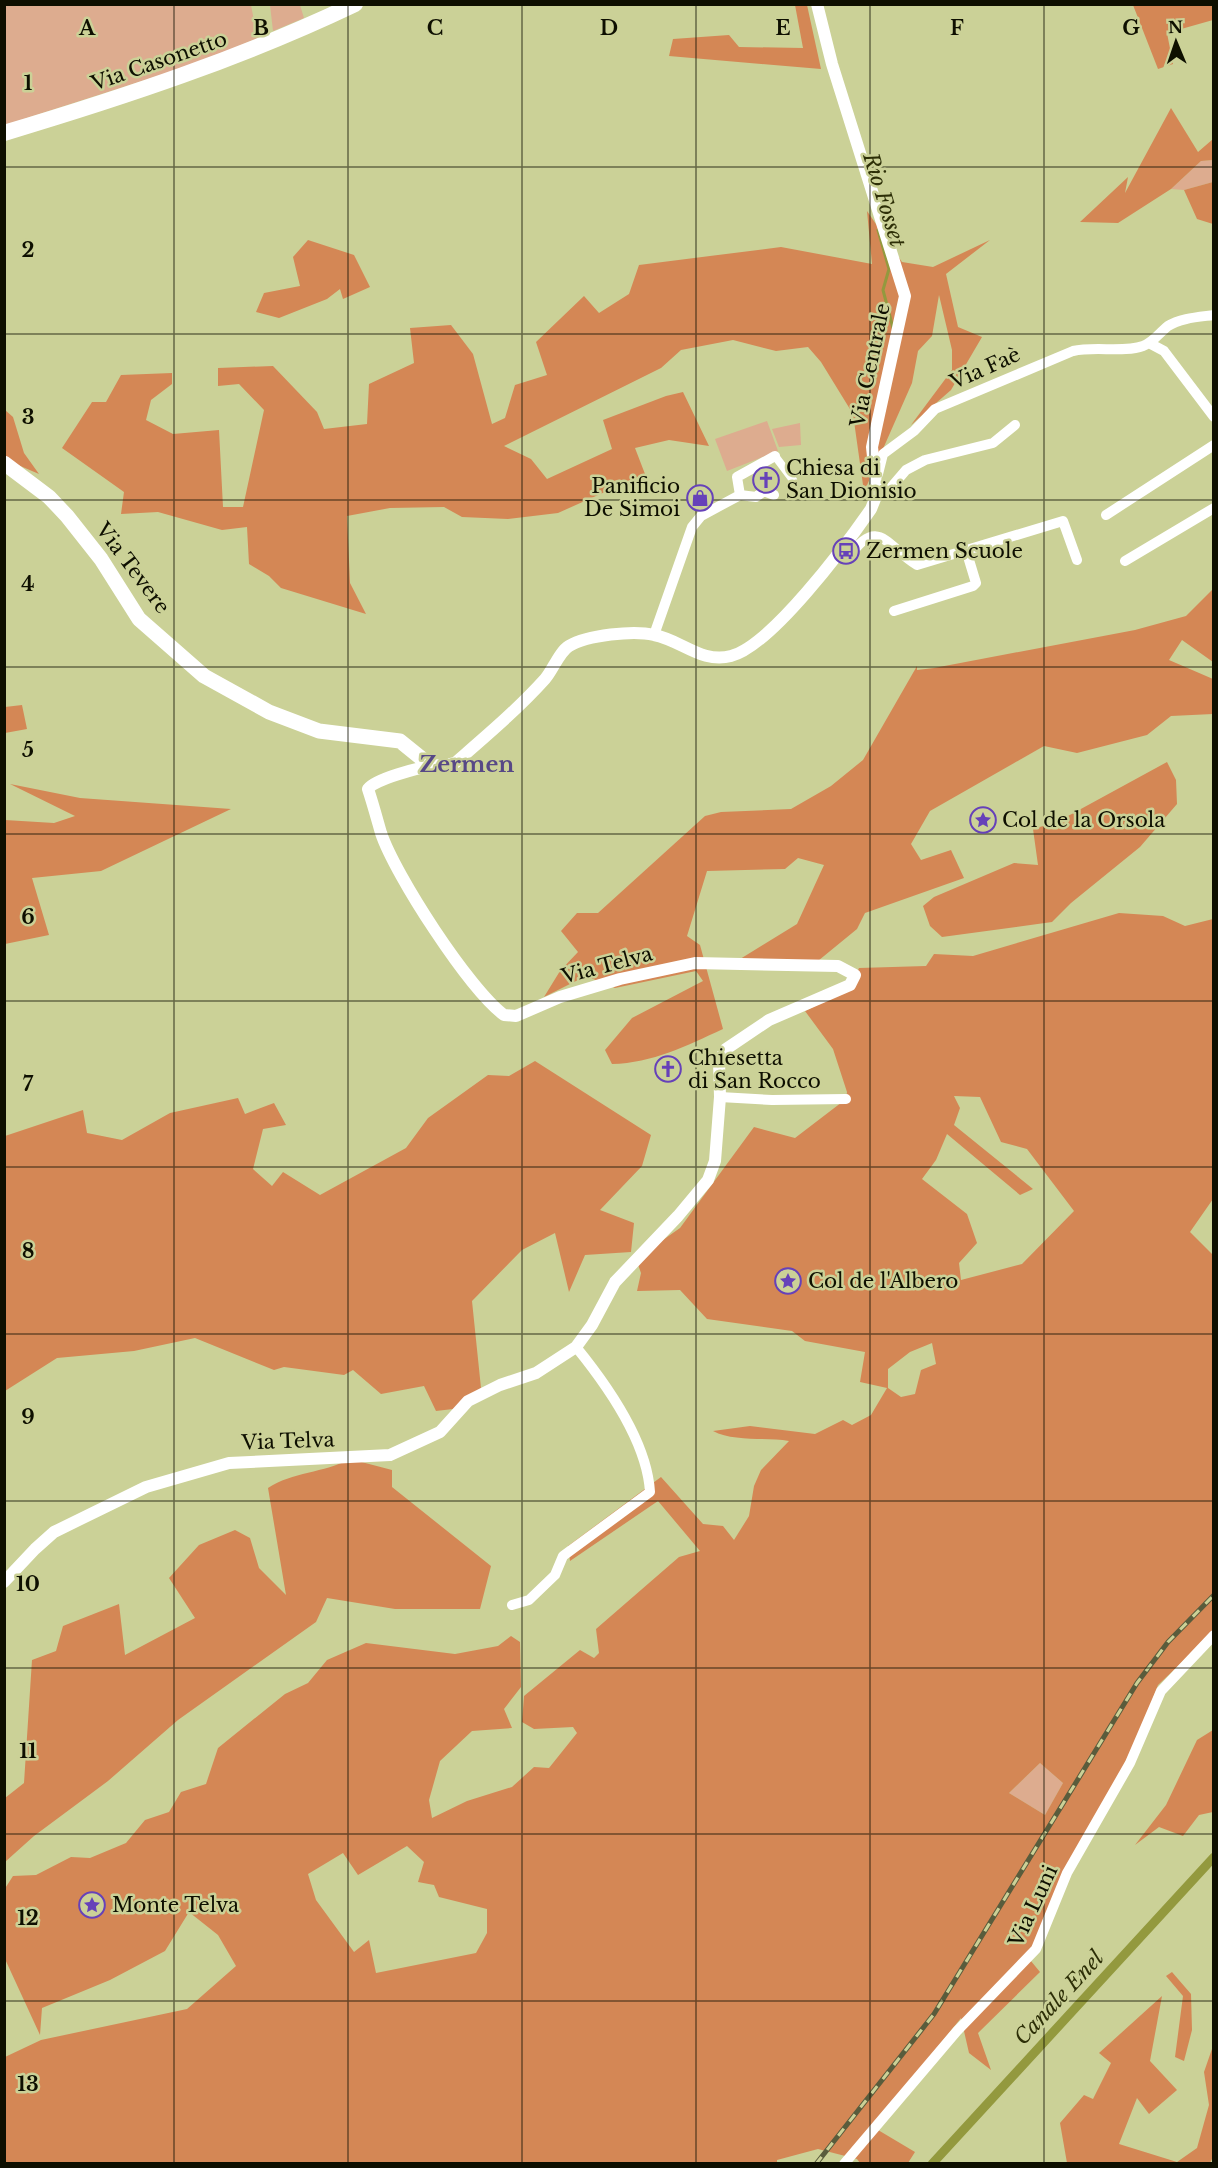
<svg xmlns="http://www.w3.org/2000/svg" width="1218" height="2168" font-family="'Libre Baskerville',serif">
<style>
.green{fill:#ddac8f}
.forest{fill:#d48755;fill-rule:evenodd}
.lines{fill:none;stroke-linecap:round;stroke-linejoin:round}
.stream{stroke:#93993e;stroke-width:3}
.canal{stroke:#93993e;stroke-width:9}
.pedestrian{stroke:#fff;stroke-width:8}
.minor{stroke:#fff;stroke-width:10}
.tertiary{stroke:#fff;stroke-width:12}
.secondary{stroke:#fff;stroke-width:15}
.primary{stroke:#fff;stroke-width:16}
.rail-casing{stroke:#595c3c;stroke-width:5}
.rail{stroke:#cbd197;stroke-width:3;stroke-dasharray:9;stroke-linecap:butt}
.grid{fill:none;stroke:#0e0f00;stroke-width:1.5;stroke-opacity:0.55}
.labels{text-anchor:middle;stroke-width:5;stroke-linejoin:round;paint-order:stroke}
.street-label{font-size:20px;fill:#0e0f00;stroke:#cbd197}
.poi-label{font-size:20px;fill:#0e0f00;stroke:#cbd197;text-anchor:start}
.water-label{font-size:21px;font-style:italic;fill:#2d2f07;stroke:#cbd197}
.quarter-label{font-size:22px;font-weight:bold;fill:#574886;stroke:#cbd197}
.grid-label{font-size:20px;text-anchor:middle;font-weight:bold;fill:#0e0f00;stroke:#cbd197;stroke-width:5;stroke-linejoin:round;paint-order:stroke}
</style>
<rect width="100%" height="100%" fill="#cbd197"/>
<path class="green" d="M 5,5 L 251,5 L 256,31 L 265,30 L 267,34 L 204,61 L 5,125 Z
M 270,5 L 300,5 L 304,18 L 273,31 Z
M 1213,160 L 1213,182 L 1184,190 L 1171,189 L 1201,161 Z
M 767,421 L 778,451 L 727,471 L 715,439 Z
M 800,423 L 801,445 L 779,447 L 772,429 Z
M 1040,1763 L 1063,1783 L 1045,1815 L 1009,1793 Z"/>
<path class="forest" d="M 795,5 L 807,5 L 821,69 L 669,56 L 673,39 L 729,35 L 739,47 L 803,48 Z
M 1133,5 L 1213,5 L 1213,20 L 1167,33 L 1173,64 L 1158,69 Z
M 1171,108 L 1198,152 L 1213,139 L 1213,160 L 1201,161 L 1171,189 L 1118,223 L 1080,222 L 1128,177 L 1125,193 Z
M 1213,182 L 1214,182 L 1213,224 L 1197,219 L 1184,190 Z
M 867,211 L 902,262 L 933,267 L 990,240 L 946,274 L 958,327 L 982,337 L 951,390 L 911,425 L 952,370 L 952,350 L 939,295 L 932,336 L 918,351 L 912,383 L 864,492 L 853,414 L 821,362 L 808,347 L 776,351 L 733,340 L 681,350 L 661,368 L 504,446 L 531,459 L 547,479 L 612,449 L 603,420 L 666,396 L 683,392 L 709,446 L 669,440 L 635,448 L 645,474 L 558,513 L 508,519 L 462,517 L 444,507 L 390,508 L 347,516 L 350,583 L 366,614 L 281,588 L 269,576 L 249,564 L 247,527 L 222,530 L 158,512 L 121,514 L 124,492 L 62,448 L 92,402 L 106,402 L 121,375 L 172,373 L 172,384 L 151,400 L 146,420 L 173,434 L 219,430 L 223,507 L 243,507 L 264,410 L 239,384 L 218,386 L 218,368 L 273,366 L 317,412 L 324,429 L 367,424 L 369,384 L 414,363 L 410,328 L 451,325 L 473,354 L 492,424 L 505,418 L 515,385 L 547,375 L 536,342 L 584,296 L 599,313 L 629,294 L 639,265 L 781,247 L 872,264 Z
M 308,240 L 354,255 L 370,287 L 343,299 L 340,289 L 327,299 L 279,318 L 256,312 L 264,293 L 300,286 L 293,257 Z
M 5,410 L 13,417 L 24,453 L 39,474 L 11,462 L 5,466 Z
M 1213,589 L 1213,662 L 1182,640 L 1169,660 L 1213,679 L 1213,714 L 1171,716 L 1147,735 L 1077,753 L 1044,746 L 930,811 L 911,844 L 921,860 L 951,850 L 964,878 L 865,913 L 857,929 L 813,965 L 732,964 L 797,924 L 824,865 L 798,858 L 785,869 L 707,871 L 687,936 L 700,945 L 723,1029 C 686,1046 653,1063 612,1064 L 605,1050 L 632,1018 L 703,981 L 696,971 L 615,988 L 586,976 L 544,997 L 560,971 L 578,952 L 561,931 L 577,913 L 598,913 L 705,816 L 721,812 L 791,809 L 831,786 L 863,760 L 917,666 L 917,670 L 934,668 L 1135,630 L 1186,616 Z
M 22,705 L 27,729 L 5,733 L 5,707 Z
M 1167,762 L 1176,780 L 1177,804 L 1140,847 L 1071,903 L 1052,922 L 942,937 L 930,926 L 923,906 L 934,897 L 1014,863 L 1038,865 L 1033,829 L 1057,822 Z
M 10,784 L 80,798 L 231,809 L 101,871 L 32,878 L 49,935 L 5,944 L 5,820 L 54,823 L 75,816 Z
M 1119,913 L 1163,916 L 1185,926 L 1213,919 L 1213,1199 L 1190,1232 L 1213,1255 L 1213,1633 L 1158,1685 L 1141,1730 L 1036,1942 L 1026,1955 L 1040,1972 L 978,2033 L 991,2070 L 969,2053 L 961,2018 L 873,2127 L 915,2152 L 908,2163 L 860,2163 L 857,2159 L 818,2149 L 777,2160 L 777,2164 L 5,2163 L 5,2057 L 41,2040 L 187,2009 L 236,1966 L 218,1935 L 189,1912 L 165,1951 L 110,1980 L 42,2008 L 40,2035 L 5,1959 L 4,1890 L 13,1876 L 36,1875 L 71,1857 L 90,1858 L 126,1843 L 145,1820 L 169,1812 L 181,1792 L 206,1784 L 218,1748 L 285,1694 L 308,1683 L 327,1660 L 366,1643 L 455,1654 L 498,1646 L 511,1636 L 520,1642 L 521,1687 L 504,1709 L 512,1728 L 472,1731 L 440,1761 L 429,1800 L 432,1818 L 467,1801 L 512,1787 L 534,1767 L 549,1768 L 577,1733 L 573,1727 L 534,1729 L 522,1722 L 524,1696 L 580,1650 L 594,1658 L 599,1653 L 596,1629 L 679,1557 L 700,1551 L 658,1501 L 570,1561 L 568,1546 L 661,1477 L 703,1524 L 723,1526 L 734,1540 L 749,1516 L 754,1486 L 761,1470 L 789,1441 C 766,1437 733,1442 713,1431 L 750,1426 L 815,1434 L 843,1420 L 852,1425 L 871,1415 L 887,1388 L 860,1382 L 865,1352 L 805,1341 L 792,1331 L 707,1319 L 680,1290 L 637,1291 L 641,1273 L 636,1259 L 680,1228 L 754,1127 L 795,1138 L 846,1099 L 847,1092 L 833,1049 L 805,1011 L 850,989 L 859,968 L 926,966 L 934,954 L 973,956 ZM 954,1096 L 980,1097 L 1001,1142 L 1027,1149 L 1074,1211 L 1022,1264 L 961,1280 L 959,1263 L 977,1243 L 967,1214 L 922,1179 L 936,1160 L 947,1134 L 1020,1195 L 1033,1189 L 954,1125 L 960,1108 ZM 932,1343 L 936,1364 L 921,1370 L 915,1394 L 901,1397 L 888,1388 L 888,1369 L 910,1352 ZM 1040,1763 L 1063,1783 L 1045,1815 L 1009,1793 ZM 407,1846 L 424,1862 L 418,1882 L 434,1885 L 439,1897 L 487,1909 L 487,1933 L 476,1953 L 376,1973 L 369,1940 L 354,1952 L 316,1900 L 308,1874 L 343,1853 L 358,1875 Z
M 535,1061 L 651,1135 L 642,1166 L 600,1210 L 634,1223 L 631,1252 L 585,1255 L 569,1292 L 555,1233 L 522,1250 L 472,1301 L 481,1388 L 453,1409 L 436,1411 L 424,1386 L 381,1394 L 353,1370 L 344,1375 L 284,1367 L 274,1370 L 195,1338 L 134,1351 L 57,1358 L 5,1391 L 5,1136 L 83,1110 L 87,1133 L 122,1140 L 170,1113 L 238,1098 L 245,1114 L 274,1103 L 286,1125 L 263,1129 L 253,1169 L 272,1186 L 283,1172 L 320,1195 L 406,1148 L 428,1118 L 488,1075 L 509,1076 Z
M 350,1459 L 392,1470 L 392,1487 L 491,1566 L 480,1609 L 395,1609 L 327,1598 L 316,1622 L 178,1720 L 108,1781 L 34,1836 L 5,1862 L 5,1798 L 24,1783 L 32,1660 L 56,1651 L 63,1626 L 119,1604 L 125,1655 L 195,1618 L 169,1578 L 199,1545 L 235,1530 L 250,1538 L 259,1568 L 286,1595 L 268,1488 C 292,1472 324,1473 350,1459 Z
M 1213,1730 L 1213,1812 L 1199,1815 L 1183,1836 L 1159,1827 L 1135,1845 L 1166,1805 L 1197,1740 Z
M 1172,1972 L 1191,1994 L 1192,2030 L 1184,2061 L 1175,2057 L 1183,1996 L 1166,1976 Z
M 1162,1996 L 1150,2061 L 1177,2090 L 1149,2114 L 1137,2098 L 1119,2144 L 1177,2162 L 1197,2148 L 1209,2105 L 1204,2072 L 1213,2046 L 1214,2155 L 1210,2163 L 1067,2163 L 1060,2123 L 1084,2095 L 1093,2099 L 1111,2063 L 1099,2053 Z"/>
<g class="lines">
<path class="stream" d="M 878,230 L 889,269 L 883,290 L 893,328"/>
<path class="canal" d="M 932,2164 L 1214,1857"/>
<path class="pedestrian" d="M 775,456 L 793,480"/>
<path class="minor" d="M 1149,343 L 1164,351 L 1214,417
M 878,474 L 883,454 L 914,431 L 935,409 L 1073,351 C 1095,346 1124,353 1143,346 C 1154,342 1159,333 1168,326 C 1180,318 1199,317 1214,315
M 877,494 L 888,491 L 906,470 L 925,460 L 993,443 L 1015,425
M 740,495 L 737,477 L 775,456
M 1106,515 L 1214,445
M 836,555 L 849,557 C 878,515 887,547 917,565 L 1063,521 L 1077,560
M 1125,561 L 1214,508
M 894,611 L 973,586 L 976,583 L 966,550
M 654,635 L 692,527 L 701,516 L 740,495 L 756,497 L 764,491 L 774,495
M 720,1097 L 772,1100 L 846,1099
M 512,1605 L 529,1600 L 555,1575 L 563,1556 L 650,1492 C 647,1442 607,1385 576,1347
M 844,2164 L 957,2031 L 1036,1949 L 1067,1873 L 1130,1763 L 1161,1691 L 1214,1635"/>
<path class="tertiary" d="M 4,1582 L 35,1549 L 54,1532 L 146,1487 L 229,1463 L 390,1455 L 440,1432 L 468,1401 L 500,1385 L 536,1373 L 576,1347 L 592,1325 L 615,1282 L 678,1216 L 708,1180 L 715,1161 L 720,1097 L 719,1061 L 726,1049 L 769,1020 L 850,985 L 855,975 L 838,966 L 695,963 L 620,979 L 560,997 L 516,1016 L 504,1015 C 469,989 395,875 381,833 C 377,819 373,804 368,789 C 375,779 418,768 431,766 C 440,764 446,766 455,763 C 486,736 518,709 545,679 C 553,670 559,652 569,646 C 587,635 634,630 654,635 C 681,640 702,664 731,656 C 771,646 846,545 871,509 L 877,494 L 872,447 L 905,296 L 832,64 L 817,4"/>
<path class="secondary" d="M 4,463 L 49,497 L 67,516 L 101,559 L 139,619 L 204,676 L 269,712 L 319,731 L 400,741 L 431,766"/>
<path class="primary" d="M 4,133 C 124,97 242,58 355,4"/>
<g class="rail-casing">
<path id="rail" d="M 816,2164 L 934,2014 L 1137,1683 L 1168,1642 L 1214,1595"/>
</g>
<use href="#rail" class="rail"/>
</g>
<path class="grid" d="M 174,4 L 174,2164M 348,4 L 348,2164M 522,4 L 522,2164M 696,4 L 696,2164M 870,4 L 870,2164M 1044,4 L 1044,2164M 4,167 L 1214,167M 4,334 L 1214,334M 4,500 L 1214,500M 4,667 L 1214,667M 4,834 L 1214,834M 4,1001 L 1214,1001M 4,1167 L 1214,1167M 4,1334 L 1214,1334M 4,1501 L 1214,1501M 4,1668 L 1214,1668M 4,1834 L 1214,1834M 4,2001 L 1214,2001"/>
<defs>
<g id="church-ring" transform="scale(1.35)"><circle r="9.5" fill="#cbd197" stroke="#6641b9" stroke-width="1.5"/><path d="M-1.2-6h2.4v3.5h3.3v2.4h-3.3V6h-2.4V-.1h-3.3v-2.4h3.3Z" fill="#6641b9"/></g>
<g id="shop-ring" transform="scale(1.35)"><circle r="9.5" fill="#cbd197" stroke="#6641b9" stroke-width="1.5"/><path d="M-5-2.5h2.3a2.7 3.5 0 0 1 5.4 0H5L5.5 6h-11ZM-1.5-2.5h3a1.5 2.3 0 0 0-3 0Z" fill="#6641b9"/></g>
<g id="bus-ring" transform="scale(1.35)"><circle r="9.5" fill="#cbd197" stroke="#6641b9" stroke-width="1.5"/><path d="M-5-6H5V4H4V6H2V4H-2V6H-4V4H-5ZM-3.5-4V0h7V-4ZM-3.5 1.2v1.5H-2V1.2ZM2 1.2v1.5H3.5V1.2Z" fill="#6641b9"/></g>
<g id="sight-ring" transform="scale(1.35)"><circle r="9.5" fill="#cbd197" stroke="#6641b9" stroke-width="1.5"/><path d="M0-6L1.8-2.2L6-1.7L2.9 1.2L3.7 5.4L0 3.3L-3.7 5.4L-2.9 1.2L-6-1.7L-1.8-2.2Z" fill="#6641b9"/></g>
</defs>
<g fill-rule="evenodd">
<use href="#church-ring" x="766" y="480"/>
<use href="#shop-ring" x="700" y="498"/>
<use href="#bus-ring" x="846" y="551"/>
<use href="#sight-ring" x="983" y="820"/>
<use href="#church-ring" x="668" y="1069"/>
<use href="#sight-ring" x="788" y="1281"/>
<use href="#sight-ring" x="92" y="1905"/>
</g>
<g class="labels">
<g class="street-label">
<text transform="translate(159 61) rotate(-19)" y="7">Via Casonetto</text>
<text transform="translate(870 365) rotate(-78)" y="7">Via Centrale</text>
<text transform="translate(985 368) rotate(-24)" y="7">Via Faè</text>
<text transform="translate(133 568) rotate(53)" y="7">Via Tevere</text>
<text transform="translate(607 965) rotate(-15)" y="7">Via Telva</text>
<text transform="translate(288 1441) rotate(-2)" y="7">Via Telva</text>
<text transform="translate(1033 1906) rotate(-65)" y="7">Via Luni</text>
</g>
<g class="poi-label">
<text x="786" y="475">Chiesa di<tspan x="786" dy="23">San Dionisio</tspan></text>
<text x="680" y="493" text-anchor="end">Panificio<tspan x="680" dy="23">De Simoi</tspan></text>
<text x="866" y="558">Zermen Scuole</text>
<text x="1002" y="827">Col de la Orsola</text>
<text x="688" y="1065">Chiesetta<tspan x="688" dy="23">di San Rocco</tspan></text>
<text x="808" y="1288">Col de l'Albero</text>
<text x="112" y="1912">Monte Telva</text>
</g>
<g class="water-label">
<text transform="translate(884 200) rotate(73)" y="7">Rio Fosset</text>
<text transform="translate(1059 1998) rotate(-47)" y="7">Canale Enel</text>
</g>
<g class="quarter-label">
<text x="467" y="772">Zermen</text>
</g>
</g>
<g class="grid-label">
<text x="87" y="35">A</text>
<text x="261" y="35">B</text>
<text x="435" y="35">C</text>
<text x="609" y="35">D</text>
<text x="783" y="35">E</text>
<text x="957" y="35">F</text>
<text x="1131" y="35">G</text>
<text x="28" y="90">1</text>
<text x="28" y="257">2</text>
<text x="28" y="424">3</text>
<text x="28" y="591">4</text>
<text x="28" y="757">5</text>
<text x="28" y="924">6</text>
<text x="28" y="1091">7</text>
<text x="28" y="1258">8</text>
<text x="28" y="1424">9</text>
<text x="28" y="1591">10</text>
<text x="28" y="1758">11</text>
<text x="28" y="1925">12</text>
<text x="28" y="2091">13</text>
</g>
<rect width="1218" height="2168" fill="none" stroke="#0e0f00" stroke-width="12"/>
<g transform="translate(1176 42) rotate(358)" stroke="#cbd197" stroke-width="4.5" paint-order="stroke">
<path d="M0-4.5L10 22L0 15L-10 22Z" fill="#0e0f00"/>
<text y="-9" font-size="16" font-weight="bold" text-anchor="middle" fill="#0e0f00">N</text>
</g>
</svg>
